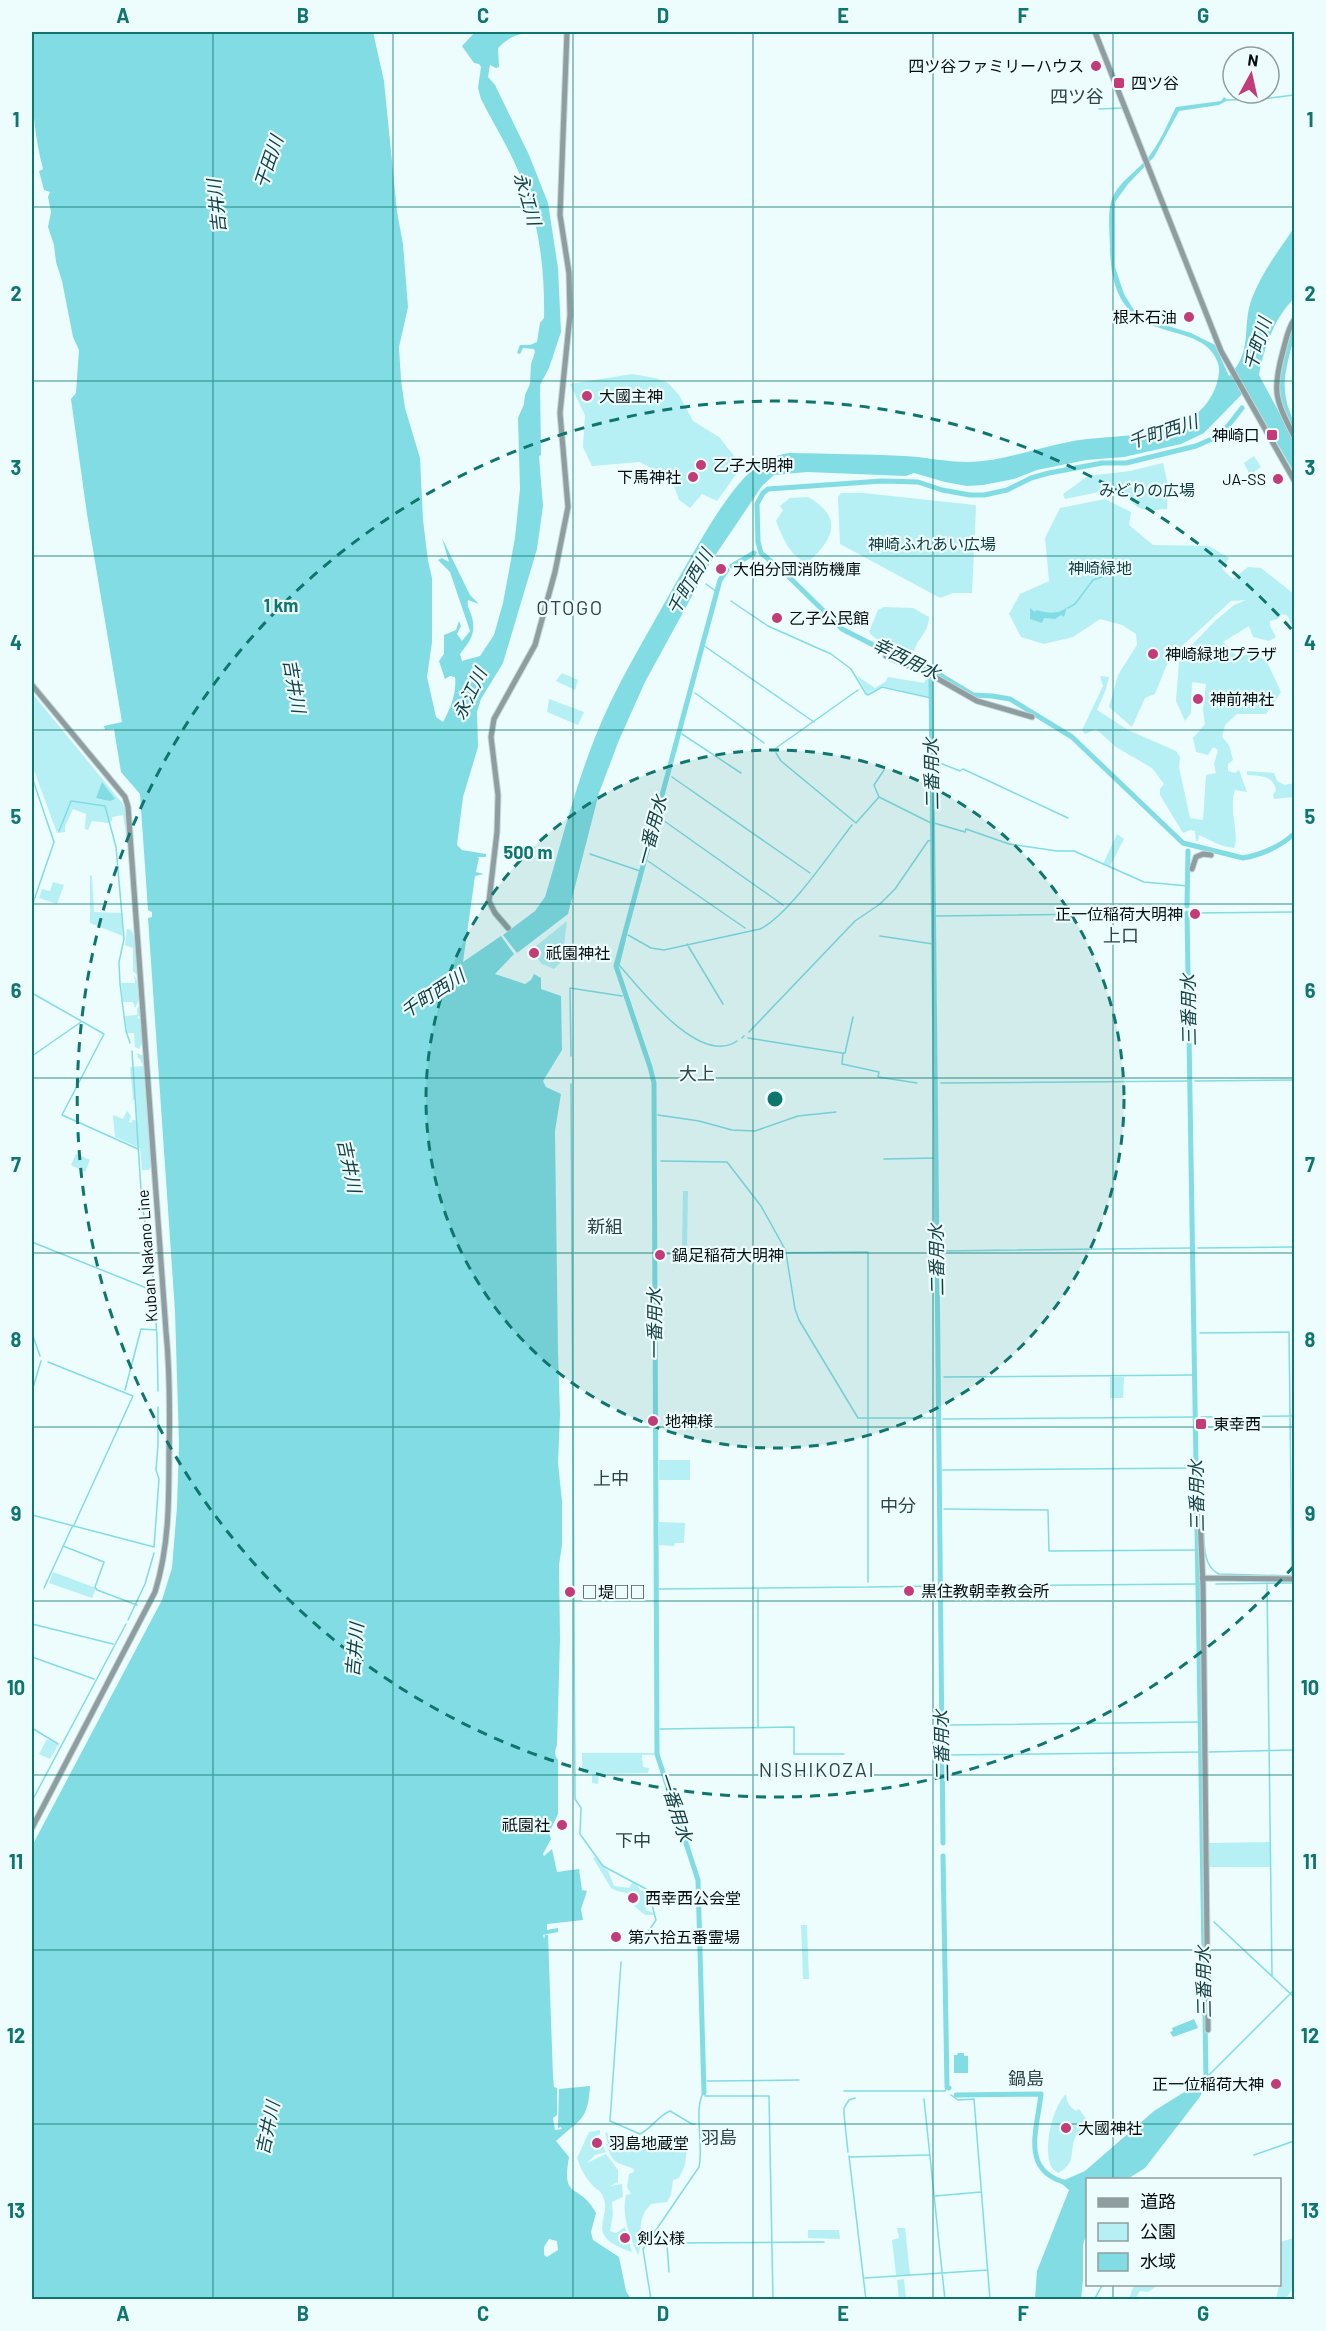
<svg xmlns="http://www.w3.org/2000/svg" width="1326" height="2331" font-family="Barlow,'Noto Sans JP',sans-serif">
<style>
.green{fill:#b6f0f4;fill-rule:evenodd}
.water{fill:#82dce3;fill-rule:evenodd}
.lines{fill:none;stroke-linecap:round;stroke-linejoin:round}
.stream{stroke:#82dce3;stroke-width:1.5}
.canal{stroke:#82dce3;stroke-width:5}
.secondary-casing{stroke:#c8d6d7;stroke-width:7}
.secondary{stroke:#8e9ea0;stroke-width:5}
.grid{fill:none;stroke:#0f766e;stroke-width:1.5;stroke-opacity:0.55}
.ring{fill:none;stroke:#0f766e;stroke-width:3;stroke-dasharray:10 8}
.poi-dot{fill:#c33b78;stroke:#edfcfd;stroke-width:2}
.labels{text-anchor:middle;stroke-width:4.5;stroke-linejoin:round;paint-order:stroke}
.poi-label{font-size:16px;fill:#060e0f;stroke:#edfcfd;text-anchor:start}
.park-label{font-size:16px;fill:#113c3f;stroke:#edfcfd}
.street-label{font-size:16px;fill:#060e0f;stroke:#edfcfd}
.neighbourhood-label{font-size:18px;fill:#2e4446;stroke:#edfcfd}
.water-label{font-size:18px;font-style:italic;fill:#153f42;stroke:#edfcfd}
.quarter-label{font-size:20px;letter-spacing:1.5px;fill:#2e4446;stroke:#edfcfd}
.centre{fill:#0f766e;stroke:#edfcfd;stroke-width:3}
.ring-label{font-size:18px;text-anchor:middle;font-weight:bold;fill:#0f766e;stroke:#edfcfd;stroke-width:4.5;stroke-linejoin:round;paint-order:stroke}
.neatline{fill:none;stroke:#0f766e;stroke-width:2}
.grid-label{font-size:20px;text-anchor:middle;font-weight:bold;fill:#0f766e}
</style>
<rect width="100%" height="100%" fill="#edfcfd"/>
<path class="green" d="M 632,374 L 655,378 L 668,383 L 679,395 L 693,421 L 719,437 L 742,466 L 717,501 L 702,494 L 690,508 L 679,500 L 672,480 L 640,462 L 592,466 L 583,447 L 585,415 L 570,384 Z
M 1254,456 L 1261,467 L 1250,475 L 1244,463 Z
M 1163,463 L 1168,485 L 1167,509 C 1141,511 1137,512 1123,489 L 1118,488 L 1065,499 L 1063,494 L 1088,476 L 1130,471 Z
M 841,493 L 863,493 L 975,505 L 976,507 L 972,593 L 953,593 L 940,598 L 840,544 L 838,497 Z
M 808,497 C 845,518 833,540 807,563 C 789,555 783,538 776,521 L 783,510 L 780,506 L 790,498 Z
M 1105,499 L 1131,512 L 1129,525 L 1153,545 L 1209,546 L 1229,558 L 1222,569 L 1233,579 L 1248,567 L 1261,568 L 1294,594 L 1294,632 L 1288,616 L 1282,614 L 1278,619 L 1270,621 L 1270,626 L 1276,637 L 1269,641 L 1253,637 L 1249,626 L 1223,642 L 1239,658 L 1250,653 L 1266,660 L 1281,692 L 1266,714 L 1237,714 L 1225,725 L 1222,737 L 1229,745 L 1233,760 L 1228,764 L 1228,771 L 1235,773 L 1239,770 L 1247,792 L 1235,790 C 1228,811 1240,834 1234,848 C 1221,847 1210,840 1199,835 L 1198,841 L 1196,841 L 1195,831 L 1190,830 L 1183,833 L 1160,795 L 1160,789 L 1164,784 L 1152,768 L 1116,747 L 1096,729 L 1085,734 L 1082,730 L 1103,686 L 1100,676 L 1109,677 L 1106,689 L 1097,710 L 1128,730 L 1176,751 L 1180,757 L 1179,767 L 1190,818 L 1203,820 L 1206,775 L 1216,773 L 1214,764 L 1218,750 L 1213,747 L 1208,755 L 1196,752 L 1193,738 L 1205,724 L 1203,710 L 1206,684 L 1192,682 L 1191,713 L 1185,721 L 1176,701 L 1179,662 L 1186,651 L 1215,621 L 1234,605 L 1246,600 L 1231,601 L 1170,657 L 1155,694 L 1145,698 L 1132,727 L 1109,707 L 1118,675 L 1137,645 L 1136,634 L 1122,625 L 1100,619 L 1073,637 L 1044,644 L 1021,637 L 1009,614 L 1020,594 L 1049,581 L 1045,538 L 1060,508 Z
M 884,607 L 913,608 L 929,617 C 928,634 919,636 914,651 C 900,647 877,644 869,632 L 878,610 Z
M 562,673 L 578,680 L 575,690 L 556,681 Z
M 857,676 L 875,688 L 885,682 L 888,677 L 924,683 L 926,679 L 929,679 L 929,697 L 882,686 L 867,694 Z
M 32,693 L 122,803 L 124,807 L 125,805 L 130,843 L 126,835 L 123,815 L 112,817 L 112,821 L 108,823 L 92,821 L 88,830 L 85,829 L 86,814 L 73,809 L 65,826 L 65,832 L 57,833 L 32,765 Z
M 549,699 L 584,712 L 578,725 L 547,712 Z
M 1247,771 L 1274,773 L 1277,781 L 1285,785 L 1294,783 L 1294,797 L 1274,799 L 1273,794 L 1276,791 C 1274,775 1260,776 1247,775 Z
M 1117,834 L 1124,839 L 1110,866 L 1103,864 Z
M 90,875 L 92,876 L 94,912 L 121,913 L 123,936 L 90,923 Z
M 53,882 L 64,885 L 57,904 L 39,898 L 42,889 L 50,891 Z
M 567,921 L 562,961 L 554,969 L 542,964 L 537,958 L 542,953 L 536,946 Z
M 127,929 L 131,930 C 139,943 135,963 140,978 L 133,971 L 133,948 L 125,945 Z
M 134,975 C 140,983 141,1000 135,1008 L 133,1002 L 123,1002 L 121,983 L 135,983 Z
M 141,1004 L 140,1016 L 137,1017 L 140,1019 L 142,1043 L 139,1049 L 135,1047 L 134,1033 L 127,1033 L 125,1016 L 137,1015 L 137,1009 Z
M 137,1053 L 145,1057 L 151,1167 L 149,1170 L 142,1170 L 140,1148 L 115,1137 L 113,1115 L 123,1119 L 133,1098 L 130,1067 L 143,1066 L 140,1059 L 138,1058 ZM 132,1099 L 135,1100 L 137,1122 L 135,1120 L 132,1120 L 132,1123 L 129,1122 L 131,1116 L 127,1111 Z
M 76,1154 L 90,1160 L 85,1172 L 71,1165 Z
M 683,1191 L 688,1191 L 687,1248 L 689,1251 L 682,1249 Z
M 1110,1377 L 1124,1377 L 1123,1398 L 1110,1398 Z
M 659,1460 L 690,1460 L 690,1480 L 659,1480 Z
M 659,1522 L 685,1523 L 684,1543 L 675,1543 L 674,1546 L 659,1545 Z
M 53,1572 L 96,1588 L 92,1598 L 49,1583 Z
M 47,1739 L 58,1745 L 50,1759 L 39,1754 Z
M 582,1753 L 657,1753 L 657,1755 L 642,1755 L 643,1767 L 649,1768 L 648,1773 L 599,1774 L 598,1784 L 592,1783 L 592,1774 L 582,1773 Z
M 1270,1842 L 1270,1867 L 1208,1867 L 1208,1843 Z
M 595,1857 L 608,1871 L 614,1886 L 629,1888 L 632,1883 L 636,1884 L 641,1891 L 647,1891 L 648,1894 L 645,1895 L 645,1899 L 650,1899 L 652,1907 L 646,1907 L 646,1910 L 654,1913 L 654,1915 L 645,1915 L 634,1906 L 638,1904 L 640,1896 L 617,1891 L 611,1888 L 593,1858 Z
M 801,1925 L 807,1925 L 809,1979 L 803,1979 Z
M 1066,2094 C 1067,2103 1069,2106 1076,2111 L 1079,2109 L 1087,2120 C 1085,2128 1079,2130 1076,2136 C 1068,2152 1078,2162 1058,2173 C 1055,2171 1052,2169 1051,2166 C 1043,2149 1052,2108 1066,2094 Z
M 600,2130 L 600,2134 L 594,2137 L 594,2145 L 603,2146 L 606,2152 L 595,2155 L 587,2163 L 606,2154 L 618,2170 L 618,2182 L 610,2186 L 622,2184 L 623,2197 L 612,2202 L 613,2214 L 610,2231 L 616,2233 L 625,2227 L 632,2252 C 578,2234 617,2217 601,2193 C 599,2190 596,2189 594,2187 C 585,2177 581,2170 577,2158 L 589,2132 Z
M 605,2132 L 630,2145 L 618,2154 L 632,2145 L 637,2146 L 648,2140 L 659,2150 L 665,2151 L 672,2143 C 679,2142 683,2145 687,2149 L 685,2165 L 679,2178 L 673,2180 L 671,2195 L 667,2202 L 651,2204 C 633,2223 646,2235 638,2255 C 630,2237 621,2215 626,2195 L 631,2194 L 627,2187 L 629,2174 L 634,2172 L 634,2169 C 617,2162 613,2165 606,2144 L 608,2144 Z
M 897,2228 L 905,2228 L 910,2275 L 896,2275 L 892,2240 L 899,2238 Z
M 808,2230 L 839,2230 L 840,2239 L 808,2238 Z
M 1294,2238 L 1294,2286 L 1286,2299 L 1276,2299 L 1281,2277 L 1280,2242 Z
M 904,2279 L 906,2299 L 899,2299 L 897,2280 Z
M 1134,2285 L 1134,2284 L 1158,2285 L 1148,2292 L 1140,2291 L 1135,2299 L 1129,2299 Z"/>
<path class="water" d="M 32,32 L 373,32 L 384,81 L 397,212 L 403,244 L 408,307 L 399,347 L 401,380 L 405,408 L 420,458 L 423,520 L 428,561 L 432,578 L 432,642 L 427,677 L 436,717 L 443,722 C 450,709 457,693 455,677 L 450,676 L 445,679 L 439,661 L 444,654 L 444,635 L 456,630 L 459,621 L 461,626 L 457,634 L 462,641 L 470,631 L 450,572 L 438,560 L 442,558 L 449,562 L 442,538 L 470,595 L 479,604 L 468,600 C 467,606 469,609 471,614 C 477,632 471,640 460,654 L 462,661 L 480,656 L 494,635 L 503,603 L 515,538 L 520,489 L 518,418 L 524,404 L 525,395 L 530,384 L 531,364 L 535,352 L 534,349 L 523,348 L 520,354 L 517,353 L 520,345 L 530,345 L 537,342 L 540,323 L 544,318 C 545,270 539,222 521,178 C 511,151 494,125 481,99 L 478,88 L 481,67 L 479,64 L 474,63 L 462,46 L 475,32 L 536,32 C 521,33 509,36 498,48 L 499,67 L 496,68 L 490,65 L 488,77 L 495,85 L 529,155 L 548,203 L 558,268 L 561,332 L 549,368 L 540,385 L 541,455 L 539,456 L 543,506 L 537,549 L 503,663 L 481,699 L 477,712 L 478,747 L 463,797 L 457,845 L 462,850 L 486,854 L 486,857 L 477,857 L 479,858 L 476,872 L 484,874 L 475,876 L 463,962 L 501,936 L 514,954 L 495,974 L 525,984 L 531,980 L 534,974 L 541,978 L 541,989 L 561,996 L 562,1050 L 543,1081 L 546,1087 L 561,1094 L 555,1131 L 558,1352 L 560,1415 L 558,1463 L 562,1501 L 562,1545 L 559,1565 L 560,1639 L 557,1745 C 555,1749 554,1756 558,1760 L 558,1814 L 549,1833 L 551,1839 L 543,1854 L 544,1856 L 552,1849 L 557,1872 L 579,1869 L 582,1890 L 587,1891 L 581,1909 L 583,1920 L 547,1924 L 547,1930 L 558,1928 L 558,1932 L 543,1935 L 544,1939 L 545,1935 L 548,1935 L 553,2077 L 554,2087 L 557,2088 L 557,2115 L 553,2118 L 555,2130 L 562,2129 L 561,2127 L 558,2128 L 559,2089 L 590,2086 C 588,2121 580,2119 556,2141 L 569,2157 C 561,2202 579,2181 596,2213 L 591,2232 L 593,2240 L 619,2257 L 626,2291 L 631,2299 L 32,2299 L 32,1846 L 162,1600 L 172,1568 L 177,1507 L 179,1444 L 175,1311 L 148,918 L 152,917 L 152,912 L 148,910 L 140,794 L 121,772 L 114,729 L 105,730 L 104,726 L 122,722 L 87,514 L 71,399 L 76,393 L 79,350 L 73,337 L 62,281 L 56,262 L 54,245 L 48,227 L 51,212 L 48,197 L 50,192 L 44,190 L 39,171 L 43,169 C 31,124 31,77 32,32 ZM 549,2239 L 557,2241 L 558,2250 L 547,2257 L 544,2255 L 544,2247 Z
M 1224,97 L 1228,100 L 1219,105 L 1179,111 L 1154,157 L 1128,184 L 1115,202 L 1115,267 L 1124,294 L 1135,312 L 1145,319 L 1191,333 L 1215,345 L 1229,376 C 1254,350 1241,327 1252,298 C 1262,272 1279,250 1294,228 L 1294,299 C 1275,316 1263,350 1259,375 L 1294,440 L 1294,472 L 1246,390 L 1204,433 L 1181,444 L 1124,457 L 1086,460 L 1037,470 L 1014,479 L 983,485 L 967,486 L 945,482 L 914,473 L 906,476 L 807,472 L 774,475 L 762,486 L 710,563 L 645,682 L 619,740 L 599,793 L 568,914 L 517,953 L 503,935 L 535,911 L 545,897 C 561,844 574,791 594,740 C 615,686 646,637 674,586 C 695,551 721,500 750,472 C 762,461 774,455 790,453 C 828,454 866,454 904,456 C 925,457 946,462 967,462 C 1002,462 1035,448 1069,442 C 1114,432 1188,444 1213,393 C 1217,384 1221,373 1218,363 C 1200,312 1112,357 1110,249 C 1110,234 1107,213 1112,199 C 1119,181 1139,170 1150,155 C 1161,140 1168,123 1176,107 L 1221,101 Z
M 1067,607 L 1064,617 L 1061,615 L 1055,619 L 1044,618 L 1042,623 L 1030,619 L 1030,608 L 1035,612 L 1036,610 C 1047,613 1059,615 1067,607 Z
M 102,782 L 115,799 L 110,801 L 96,798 Z
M 1194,2019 L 1198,2028 L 1173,2037 L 1170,2032 L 1173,2031 L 1172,2028 Z
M 958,2053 L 964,2053 L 964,2056 L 968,2056 L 968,2073 L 954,2073 L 954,2055 L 957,2055 Z
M 1206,2073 L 1207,2084 L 1199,2098 L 1145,2168 L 1129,2178 L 1088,2180 L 1088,2229 L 1083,2245 L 1083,2279 L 1081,2299 L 1035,2299 L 1037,2271 L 1069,2190 L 1061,2183 L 1062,2181 L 1085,2171 L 1154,2111 L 1202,2081 Z
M 660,2137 L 665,2139 L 668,2144 L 665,2150 L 655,2146 L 652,2141 Z"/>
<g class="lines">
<path class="stream" d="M 1227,100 L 1262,99 L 1294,95
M 1099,109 L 1122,108
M 762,492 L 763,493
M 706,584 L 717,592
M 731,601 L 768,626 L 831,654 L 851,669 L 866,694 L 868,695 L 882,687 L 931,698
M 1068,608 L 1075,604 L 1093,580 L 1126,569
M 703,645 L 814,722
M 695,693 L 764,743
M 682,734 L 741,773
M 776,748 L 858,690
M 776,753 L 781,761 L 856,823 L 879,797
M 935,761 L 960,771 L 963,769 L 1068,818
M 884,770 L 874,785 L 879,797 L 931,823
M 32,777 L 54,842 L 32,906
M 672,777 L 810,873
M 660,818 L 783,905
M 934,823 L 965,832 L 966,829 L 1009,844 L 1057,851 L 1074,851 L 1144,882 L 1188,886
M 59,831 L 71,801 L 105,806 L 116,847 L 124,939 L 119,962 L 120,984 L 126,1031 L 130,1043
M 590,854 L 640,871
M 648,861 L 745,928
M 1193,913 L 1294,912
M 932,916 L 933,916
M 936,916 L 1188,913
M 628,935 L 651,948 L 664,950 L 760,929 C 788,916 831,852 852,825
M 880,936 L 933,944
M 623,939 L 625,940 L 619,965 C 641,990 700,1067 737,1041
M 687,944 L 723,1004
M 32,993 L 104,1034 L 62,1115 L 138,1149
M 853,1017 L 845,1053 L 843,1053 L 842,1064 L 879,1072 L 878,1077 L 917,1083
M 749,1032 L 855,921 L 880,904 L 895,889 L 928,841 L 932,840
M 742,1038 L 744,1036
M 748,1038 L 842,1053
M 32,1056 L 81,1022
M 571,1056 L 570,988 L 622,996
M 1195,1081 L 1294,1080
M 941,1083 L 1190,1081
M 571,1084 L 575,1799 L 581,1808 L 580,1834 L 603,1866 L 648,1890 L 656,1920 L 644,1938
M 658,1115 L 699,1121 L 732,1130 L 755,1131 L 798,1116 L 836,1112
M 884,1159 L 936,1158
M 661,1161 L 727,1162 L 761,1206 L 786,1251
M 32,1242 L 154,1291 L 151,1255 L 142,1205 L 132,1051
M 1198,1248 L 1294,1247
M 936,1251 L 937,1251
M 940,1251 L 1192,1248
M 786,1253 L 795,1309 L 799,1320 L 858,1418 L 938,1418
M 655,1254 L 868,1252 L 868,1582
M 154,1296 L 157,1336 L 158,1391
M 32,1333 L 40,1356
M 1200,1333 L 1289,1332 L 1292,1576
M 48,1362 L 133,1396 L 74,1525
M 944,1377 L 1194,1375
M 125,1390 L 141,1329 L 156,1330
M 32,1391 L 41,1361
M 1201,1417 L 1294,1416
M 938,1419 L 939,1419
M 943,1419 L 1195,1417
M 939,1470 L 940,1470
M 943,1470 L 1195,1468
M 944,1509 L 1048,1510 L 1049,1551 L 1197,1550
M 32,1515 L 154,1547 L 159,1479 L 156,1470 L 158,1445 L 158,1407
M 1203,1517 C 1205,1536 1200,1565 1219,1574 L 1294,1576
M 63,1546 L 104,1562 L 95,1587 L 97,1590 L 137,1605
M 1267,1583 L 1272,1976
M 1216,1584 L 1294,1583
M 945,1586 L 1198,1584
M 868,1587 L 941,1586
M 44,1588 L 72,1527
M 659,1589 L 868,1587
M 128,1620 L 145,1584 L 154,1553
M 32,1624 L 113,1644
M 32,1657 L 94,1679
M 942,1725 L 943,1725
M 949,1725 L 1200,1722
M 32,1728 L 58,1744
M 758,1728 L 758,1589
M 657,1729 L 658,1729
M 660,1729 L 794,1727 L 794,1754 L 844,1754
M 1209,1752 L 1294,1750
M 941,1755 L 943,1755
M 945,1755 L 1202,1752
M 32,1801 L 126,1624
M 1214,1922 L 1294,1997
M 621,1962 L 610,2121 L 640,2134 C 652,2128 658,2116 670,2111 L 692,2124 L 695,2124
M 1208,2076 L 1294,1990
M 707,2081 L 799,2080
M 844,2091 L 945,2091 L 948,2087
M 951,2095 L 958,2100 L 974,2099 L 990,2300
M 705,2096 L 769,2096 L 773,2300
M 924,2099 L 945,2300
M 848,2152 L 844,2114 L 844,2108 L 849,2100 L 855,2098
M 1254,2155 L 1294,2141
M 849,2156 L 866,2300
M 850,2157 L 929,2155
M 935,2196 L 981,2192
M 670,2243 L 824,2242
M 667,2245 L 669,2272
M 865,2278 L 988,2270
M 651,2300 L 643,2249 L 699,2167 C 704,2145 693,2109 704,2091
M 1094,2300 L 1103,2284"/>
<path class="canal" d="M 1294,330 C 1283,366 1274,392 1294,427
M 1242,408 L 1228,426 L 1212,439 L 1196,446 L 1126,463 L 1102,463 L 1049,473 L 1031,478 L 1007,490 L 984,495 L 970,495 L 942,490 L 918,482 L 882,481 L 768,489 L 763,493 L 757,504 L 758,542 L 761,553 L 787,575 L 842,629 L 893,655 L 935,672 L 973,695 L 992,696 L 1010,699 L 1072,737 L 1183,843 L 1243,858 C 1261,855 1281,846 1294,834
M 732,566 L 754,553
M 931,677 L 943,1843
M 1187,906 L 1188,851
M 1187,913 L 1206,2078
M 943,1856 L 947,2087 L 949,2088
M 704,2093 L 698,1880 L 657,1754 L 654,1083 L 650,1067 L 616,966 L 717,591 L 720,580 L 727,570
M 956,2095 L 1041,2094 C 1037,2131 1020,2171 1067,2183"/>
<g class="secondary-casing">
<path id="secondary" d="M 1095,32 L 1221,351 L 1294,480
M 1294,320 C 1288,328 1286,340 1283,351 C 1272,391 1275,399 1294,436
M 886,656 L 933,676 L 977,701 L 1032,717
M 32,685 L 125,797 L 128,807 L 166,1331 C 170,1373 170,1413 169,1455 C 169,1502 169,1547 155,1592 L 32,1828
M 1192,869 L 1196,857 L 1203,854 L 1211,855
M 508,928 L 495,913 L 489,901 L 497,832 L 498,795 L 491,737 L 494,719 L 535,645 L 555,572 L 568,507 L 560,413 L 570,315 L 569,273 L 560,215 L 567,32
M 1200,1517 L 1203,1586 L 1208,2030
M 1202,1578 L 1294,1579"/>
</g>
<use href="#secondary" class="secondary"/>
</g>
<path class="grid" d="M 213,32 L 213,2300M 393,32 L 393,2300M 573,32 L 573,2300M 753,32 L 753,2300M 933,32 L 933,2300M 1113,32 L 1113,2180M 32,207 L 1294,207M 32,381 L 1294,381M 32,556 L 1294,556M 32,730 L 1294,730M 32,904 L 1294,904M 32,1078 L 1294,1078M 32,1253 L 1294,1253M 32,1427 L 1294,1427M 32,1601 L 1294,1601M 32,1775 L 1294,1775M 32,1950 L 1294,1950M 32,2124 L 1294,2124M 1113,2284 L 1113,2300"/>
<circle cx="775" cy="1099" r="349" fill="#0f766e" fill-opacity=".12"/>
<g class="ring">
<circle cx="775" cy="1099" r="349"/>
<path d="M1294 1566A698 698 0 1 1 1294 632"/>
</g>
<g class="poi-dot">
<circle cx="1096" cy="66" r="6"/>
<rect x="1113" y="77" width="12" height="12" rx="3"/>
<circle cx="1189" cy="317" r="6"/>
<circle cx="587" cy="396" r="6"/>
<rect x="1266" y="429" width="12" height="12" rx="3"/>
<circle cx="701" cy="465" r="6"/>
<circle cx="693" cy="477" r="6"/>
<circle cx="1278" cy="479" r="6"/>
<circle cx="721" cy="569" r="6"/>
<circle cx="777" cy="618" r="6"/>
<circle cx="1153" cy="654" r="6"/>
<circle cx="1198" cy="699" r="6"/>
<circle cx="1195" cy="914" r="6"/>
<circle cx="534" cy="953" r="6"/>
<circle cx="660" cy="1255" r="6"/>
<circle cx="653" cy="1421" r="6"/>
<rect x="1195" y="1418" width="12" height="12" rx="3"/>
<circle cx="909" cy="1591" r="6"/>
<circle cx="570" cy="1592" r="6"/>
<circle cx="562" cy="1825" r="6"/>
<circle cx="633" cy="1898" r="6"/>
<circle cx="616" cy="1937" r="6"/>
<circle cx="1276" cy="2084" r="6"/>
<circle cx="1066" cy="2128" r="6"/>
<circle cx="597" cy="2143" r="6"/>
<circle cx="625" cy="2238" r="6"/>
</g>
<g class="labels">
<g class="poi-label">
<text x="1084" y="72" text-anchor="end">四ツ谷ファミリーハウス</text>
<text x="1131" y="89">四ツ谷</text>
<text x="1177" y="323" text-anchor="end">根木石油</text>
<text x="599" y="402">大國主神</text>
<text x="1260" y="441" text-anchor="end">神崎口</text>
<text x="713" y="471">乙子大明神</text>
<text x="681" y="483" text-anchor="end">下馬神社</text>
<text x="1266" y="485" text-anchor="end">JA-SS</text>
<text x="733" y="575">大伯分団消防機庫</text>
<text x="789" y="624">乙子公民館</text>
<text x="1165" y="660">神崎緑地プラザ</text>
<text x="1210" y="705">神前神社</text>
<text x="1183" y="920" text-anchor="end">正一位稲荷大明神</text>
<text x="546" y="959">祇園神社</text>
<text x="672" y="1261">鍋足稲荷大明神</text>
<text x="665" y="1427">地神様</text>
<text x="1213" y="1430">東幸西</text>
<text x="921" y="1597">黒住教朝幸教会所</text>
<text x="582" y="1598">□堤□□</text>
<text x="550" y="1831" text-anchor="end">祇園社</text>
<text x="645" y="1904">西幸西公会堂</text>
<text x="628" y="1943">第六拾五番霊場</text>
<text x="1264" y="2090" text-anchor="end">正一位稲荷大神</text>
<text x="1078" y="2134">大國神社</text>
<text x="609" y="2149">羽島地蔵堂</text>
<text x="637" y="2244">剣公様</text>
</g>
<g class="park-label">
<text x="1147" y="496">みどりの広場</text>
<text x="932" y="550">神崎ふれあい広場</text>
<text x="1100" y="574">神崎緑地</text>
</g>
<g class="street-label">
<text transform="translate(147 1256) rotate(-94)" y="6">Kuban Nakano Line</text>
</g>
<g class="neighbourhood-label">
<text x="1077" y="103">四ツ谷</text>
<text x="1121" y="942">上口</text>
<text x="697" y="1080">大上</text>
<text x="605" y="1233">新組</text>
<text x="611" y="1485">上中</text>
<text x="898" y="1512">中分</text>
<text x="633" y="1847">下中</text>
<text x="1026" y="2085">鍋島</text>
<text x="719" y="2144">羽島</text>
</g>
<g class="water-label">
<text transform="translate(269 162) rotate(-71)" y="6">干田川</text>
<text transform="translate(527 199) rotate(74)" y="6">永江川</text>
<text transform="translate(217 206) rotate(-96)" y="6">吉井川</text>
<text transform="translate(1258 344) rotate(-73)" y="6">千町川</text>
<text transform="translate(1163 432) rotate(-18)" y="6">千町西川</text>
<text transform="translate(690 582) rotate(-60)" y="6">千町西川</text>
<text transform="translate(906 659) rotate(26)" y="6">幸西用水</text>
<text transform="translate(294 686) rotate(80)" y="6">吉井川</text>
<text transform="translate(470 694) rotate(-64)" y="6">永江川</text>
<text transform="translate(932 774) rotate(-91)" y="6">二番用水</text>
<text transform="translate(652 831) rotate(-75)" y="6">一番用水</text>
<text transform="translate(433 994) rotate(-33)" y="6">千町西川</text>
<text transform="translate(1189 1010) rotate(-91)" y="6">三番用水</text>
<text transform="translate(349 1166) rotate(78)" y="6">吉井川</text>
<text transform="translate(937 1260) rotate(-91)" y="6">二番用水</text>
<text transform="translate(655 1324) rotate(-90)" y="6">一番用水</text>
<text transform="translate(1197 1496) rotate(-91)" y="6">三番用水</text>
<text transform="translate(355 1650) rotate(-85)" y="6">吉井川</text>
<text transform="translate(942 1746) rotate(-91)" y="6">二番用水</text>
<text transform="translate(675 1807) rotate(72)" y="6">一番用水</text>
<text transform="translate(1204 1982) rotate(-91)" y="6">三番用水</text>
<text transform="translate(268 2128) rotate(-78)" y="6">吉井川</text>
</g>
<g class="quarter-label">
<text x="570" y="615">OTOGO</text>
<text x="817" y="1777">NISHIKOZAI</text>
</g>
</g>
<circle cx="775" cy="1099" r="9" class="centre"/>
<g class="ring-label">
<text x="281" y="612">1 km</text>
<text x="528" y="859">500 m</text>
</g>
<rect width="1326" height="2331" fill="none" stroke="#edfcfd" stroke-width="66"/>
<rect x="1086" y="2178" width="195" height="108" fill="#edfcfd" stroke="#919d9e" stroke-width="1.5"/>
<rect x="1098" y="2198" width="30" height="9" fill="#8e9ea0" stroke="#919d9e" stroke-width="1.5"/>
<text x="1140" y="2208" font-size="18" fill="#060e0f">道路</text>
<rect x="1098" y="2223" width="30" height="18" fill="#b6f0f4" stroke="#919d9e" stroke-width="1.5"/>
<text x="1140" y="2238" font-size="18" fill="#060e0f">公園</text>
<rect x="1098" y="2253" width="30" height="18" fill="#82dce3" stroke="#919d9e" stroke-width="1.5"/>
<text x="1140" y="2268" font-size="18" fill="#060e0f">水域</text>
<g transform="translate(1251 75) rotate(8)"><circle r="28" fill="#edfcfd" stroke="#919d9e" stroke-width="1.5"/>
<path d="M0-4.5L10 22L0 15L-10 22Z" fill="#c33b78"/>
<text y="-9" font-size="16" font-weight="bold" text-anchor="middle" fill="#060e0f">N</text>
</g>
<rect x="33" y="33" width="1260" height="2265" class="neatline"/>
<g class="grid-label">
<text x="123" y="23">A</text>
<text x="303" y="23">B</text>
<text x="483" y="23">C</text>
<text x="663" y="23">D</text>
<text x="843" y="23">E</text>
<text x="1023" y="23">F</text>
<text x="1203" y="23">G</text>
<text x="16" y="127">1</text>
<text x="1310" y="127">1</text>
<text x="16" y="301">2</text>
<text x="1310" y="301">2</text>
<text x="16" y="475">3</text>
<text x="1310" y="475">3</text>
<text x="16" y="650">4</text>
<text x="1310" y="650">4</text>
<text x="16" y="824">5</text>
<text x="1310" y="824">5</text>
<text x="16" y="998">6</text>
<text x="1310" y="998">6</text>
<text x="16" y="1172">7</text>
<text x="1310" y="1172">7</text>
<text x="16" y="1347">8</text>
<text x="1310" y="1347">8</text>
<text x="16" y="1521">9</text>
<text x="1310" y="1521">9</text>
<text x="16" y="1695">10</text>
<text x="1310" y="1695">10</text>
<text x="16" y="1869">11</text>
<text x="1310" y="1869">11</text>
<text x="16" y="2043">12</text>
<text x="1310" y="2043">12</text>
<text x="16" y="2218">13</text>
<text x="1310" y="2218">13</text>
<text x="123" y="2321">A</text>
<text x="303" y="2321">B</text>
<text x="483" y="2321">C</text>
<text x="663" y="2321">D</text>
<text x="843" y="2321">E</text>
<text x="1023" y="2321">F</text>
<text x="1203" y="2321">G</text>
</g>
</svg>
